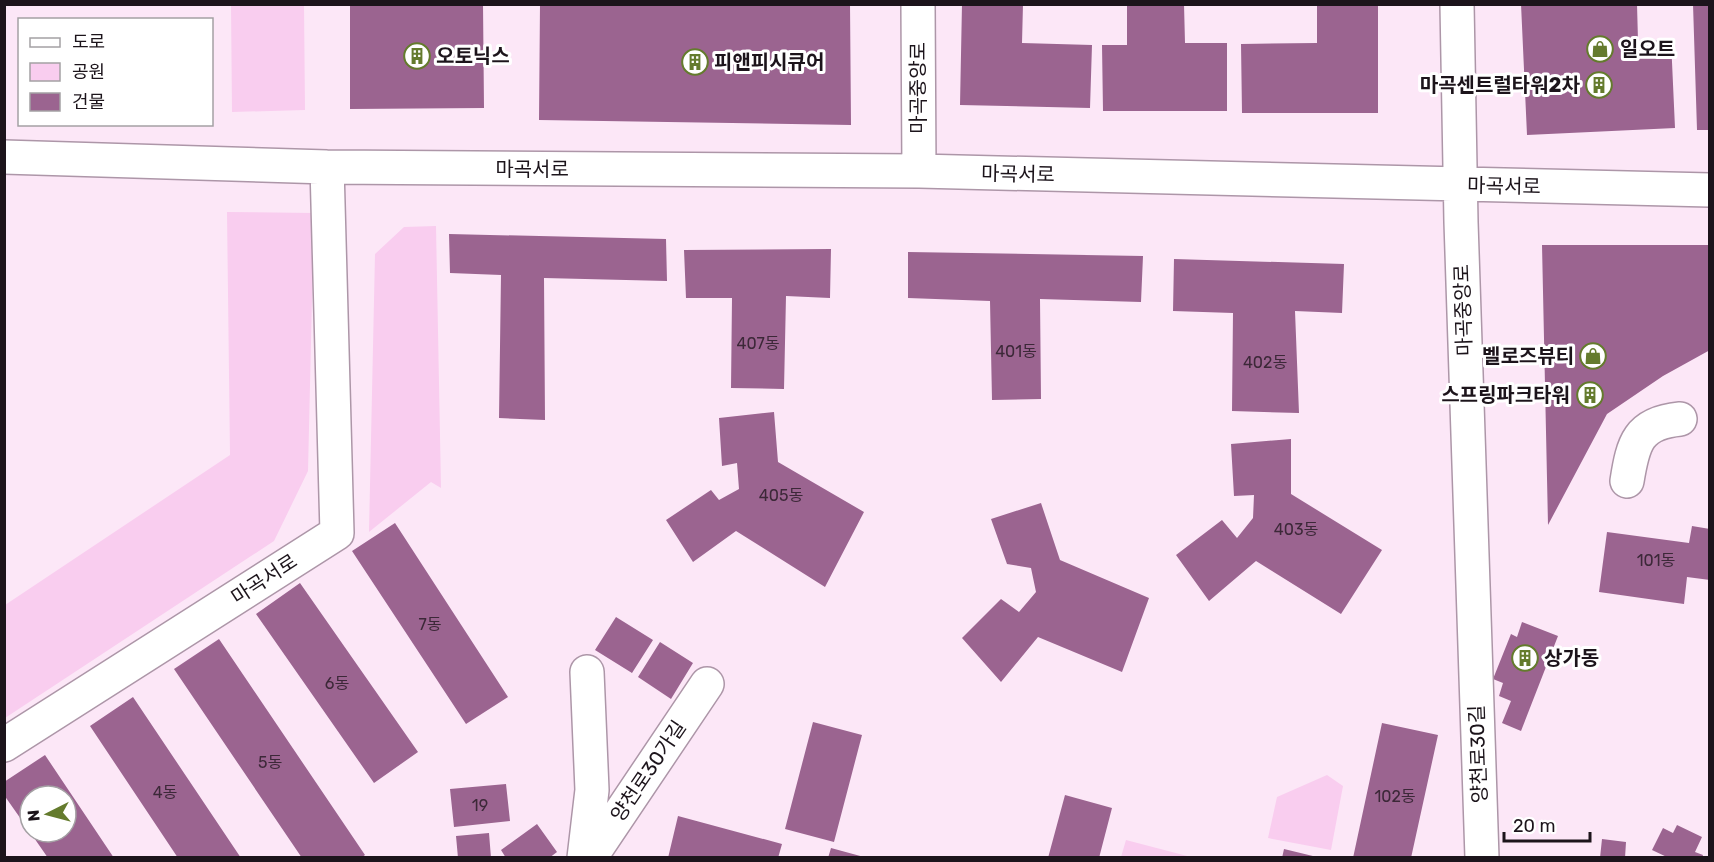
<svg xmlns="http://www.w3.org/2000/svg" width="1714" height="862" font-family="Rubik,'Noto Sans KR',sans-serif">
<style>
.green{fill:#f9cdef}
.building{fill:#9b6490}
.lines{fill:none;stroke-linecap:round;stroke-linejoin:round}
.minor-casing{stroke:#ad96a8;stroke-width:36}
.minor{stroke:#fff;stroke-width:33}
.labels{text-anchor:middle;stroke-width:6;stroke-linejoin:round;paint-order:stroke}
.number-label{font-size:16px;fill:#3c2838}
.poi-label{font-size:20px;font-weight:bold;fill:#1c141b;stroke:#fff;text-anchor:start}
.street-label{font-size:20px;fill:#1c141b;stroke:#fff}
</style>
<rect width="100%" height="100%" fill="#fce7f7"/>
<path class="green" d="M 231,5 L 304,5 L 305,110 L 232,112 Z
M 227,212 L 314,213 L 308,471 L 274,541 L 5,718 L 5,605 L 230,455 Z
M 436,226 L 441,488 L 431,482 L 369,532 L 375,254 L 404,227 Z
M 1327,775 L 1343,786 L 1331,850 L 1268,838 L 1277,797 Z
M 1126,840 L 1191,857 L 1121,857 Z"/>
<path class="building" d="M 350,4 L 483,4 L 484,108 L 350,109 Z
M 540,4 L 850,4 L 851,125 L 539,120 Z
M 962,4 L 1023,4 L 1022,43 L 1092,45 L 1090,108 L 960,105 Z
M 1127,4 L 1184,4 L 1185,43 L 1227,43 L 1227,111 L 1103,111 L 1102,45 L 1127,45 Z
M 1317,4 L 1378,4 L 1378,113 L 1242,113 L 1241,44 L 1317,43 Z
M 1521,4 L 1637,4 L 1638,41 L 1671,40 L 1675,128 L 1527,135 Z
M 1693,4 L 1710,4 L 1710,130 L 1697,130 Z
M 449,234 L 666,239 L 667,281 L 544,278 L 545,420 L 499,418 L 501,275 L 450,273 Z
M 1542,245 L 1710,245 L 1710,350 L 1663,376 L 1607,414 L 1548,525 Z
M 831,249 L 830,298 L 786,296 L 784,389 L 731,388 L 732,298 L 686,298 L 684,250 Z
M 908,252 L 1143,256 L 1141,302 L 1040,299 L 1041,399 L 992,400 L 990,301 L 908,298 Z
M 1174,259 L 1344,264 L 1342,313 L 1295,311 L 1299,413 L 1232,411 L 1233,313 L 1173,311 Z
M 774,412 L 778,462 L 864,512 L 825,587 L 736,531 L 693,562 L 666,520 L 711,490 L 719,500 L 739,489 L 737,463 L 722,466 L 719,418 Z
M 1291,439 L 1291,494 L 1382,550 L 1341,614 L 1256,561 L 1209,601 L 1176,555 L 1222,520 L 1237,538 L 1253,518 L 1254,495 L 1234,496 L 1231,444 Z
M 1041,503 L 1060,560 L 1149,598 L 1122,672 L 1038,637 L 1001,682 L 962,638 L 1001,599 L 1019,612 L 1036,592 L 1031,568 L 1007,564 L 991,519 Z
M 395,523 L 508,697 L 466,724 L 352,551 Z
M 1692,526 L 1710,529 L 1710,580 L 1687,577 L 1684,604 L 1599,592 L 1607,532 L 1689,543 Z
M 300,583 L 418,752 L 374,783 L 256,614 Z
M 616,617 L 653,640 L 632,673 L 595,650 Z
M 1522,622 L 1558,636 L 1521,731 L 1502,723 L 1511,701 L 1499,696 L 1503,683 L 1493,679 L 1511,634 L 1517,637 Z
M 219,639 L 365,855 L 361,858 L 302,858 L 174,669 Z
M 660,642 L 693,663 L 671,699 L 638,677 Z
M 133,697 L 241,858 L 178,858 L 90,726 Z
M 813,722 L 862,735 L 834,842 L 785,829 Z
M 1382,723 L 1438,735 L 1411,858 L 1353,858 Z
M 45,755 L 114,858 L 48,858 L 30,832 L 66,832 L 66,796 L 30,796 L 30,832 L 4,795 L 4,782 Z
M 506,784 L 510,821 L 454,827 L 450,789 Z
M 1065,795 L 1112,808 L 1099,858 L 1048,858 Z
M 678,816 L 782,844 L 778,858 L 668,858 Z
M 537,824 L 557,852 L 549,858 L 506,858 L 501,850 Z
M 1677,825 L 1702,837 L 1695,852 L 1703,855 L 1702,858 L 1669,858 L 1652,850 L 1663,828 L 1673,833 Z
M 489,833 L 491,858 L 458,858 L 456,836 Z
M 1602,839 L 1626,842 L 1625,858 L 1600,858 Z
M 831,848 L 864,857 L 864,858 L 828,858 Z
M 1284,849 L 1317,857 L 1317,858 L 1282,858 Z"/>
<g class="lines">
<g class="minor-casing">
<path id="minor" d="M 918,4 L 919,171
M 1457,4 L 1461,222 L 1482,858
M 4,157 L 327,167 L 919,171 L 1710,190
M 1627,481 C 1633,443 1638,423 1680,419
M 4,745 L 337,533 L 327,167
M 584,858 L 592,790 L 587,672
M 590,858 L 707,684"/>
</g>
<use href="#minor" class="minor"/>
</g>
<defs>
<g id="shop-ring" transform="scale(1.35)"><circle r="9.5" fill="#fff" stroke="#647b2d" stroke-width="1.5"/><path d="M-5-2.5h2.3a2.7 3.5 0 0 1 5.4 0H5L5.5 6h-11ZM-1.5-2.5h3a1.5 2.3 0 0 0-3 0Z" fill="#647b2d"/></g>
<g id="building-ring" transform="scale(1.35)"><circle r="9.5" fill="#fff" stroke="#647b2d" stroke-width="1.5"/><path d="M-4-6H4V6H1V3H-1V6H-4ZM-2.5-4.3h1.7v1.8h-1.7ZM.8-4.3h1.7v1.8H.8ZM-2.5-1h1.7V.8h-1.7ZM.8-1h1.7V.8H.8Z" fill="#647b2d"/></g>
</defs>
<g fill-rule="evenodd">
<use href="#shop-ring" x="1600" y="49"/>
<use href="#building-ring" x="417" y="56"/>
<use href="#building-ring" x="695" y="62"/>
<use href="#building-ring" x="1599" y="85"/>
<use href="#shop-ring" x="1593" y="356"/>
<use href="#building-ring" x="1590" y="395"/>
<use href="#building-ring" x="1525" y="658"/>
</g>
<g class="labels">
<g class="number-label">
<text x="758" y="349">407동</text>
<text x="1016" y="357">401동</text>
<text x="1265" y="368">402동</text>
<text x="781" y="501">405동</text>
<text x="1296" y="535">403동</text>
<text x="1656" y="566">101동</text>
<text x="430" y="630">7동</text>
<text x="337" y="689">6동</text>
<text x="270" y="768">5동</text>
<text x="165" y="798">4동</text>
<text x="1395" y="802">102동</text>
<text x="480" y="811">19</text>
</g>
<g class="poi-label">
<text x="1620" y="56">일오트</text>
<text x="436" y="63">오토닉스</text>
<text x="714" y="69">피앤피시큐어</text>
<text x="1580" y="92" text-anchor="end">마곡센트럴타워2차</text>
<text x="1574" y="363" text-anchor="end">벨로즈뷰티</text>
<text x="1570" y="402" text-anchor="end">스프링파크타워</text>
<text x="1544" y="665">상가동</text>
</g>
<g class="street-label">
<text transform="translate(918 88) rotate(-90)" y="7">마곡중앙로</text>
<text x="532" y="176">마곡서로</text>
<text transform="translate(1018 174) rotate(1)" y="7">마곡서로</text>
<text transform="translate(1504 186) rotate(1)" y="7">마곡서로</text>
<text transform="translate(1463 310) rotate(-92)" y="7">마곡중앙로</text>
<text transform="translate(264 579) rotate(-33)" y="7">마곡서로</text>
<text transform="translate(1478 754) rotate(-92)" y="7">양천로30길</text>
<text transform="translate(648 771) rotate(-56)" y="7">양천로30가길</text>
</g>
</g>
<rect width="1714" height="862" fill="none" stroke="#1c141b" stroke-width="12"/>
<rect x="18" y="18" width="195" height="108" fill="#ffffff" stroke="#a4a1a4" stroke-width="1.5"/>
<rect x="30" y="38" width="30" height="9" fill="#ffffff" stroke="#a4a1a4" stroke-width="1.5"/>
<text x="72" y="48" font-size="18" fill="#1c141b">도로</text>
<rect x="30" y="63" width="30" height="18" fill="#f9cdef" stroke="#a4a1a4" stroke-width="1.5"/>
<text x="72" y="78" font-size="18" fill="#1c141b">공원</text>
<rect x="30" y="93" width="30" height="18" fill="#9b6490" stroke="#a4a1a4" stroke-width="1.5"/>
<text x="72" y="108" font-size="18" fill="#1c141b">건물</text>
<g transform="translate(48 814) rotate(264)"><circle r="28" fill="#ffffff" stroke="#a4a1a4" stroke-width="1.5"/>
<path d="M0-4.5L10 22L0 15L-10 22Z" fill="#647b2d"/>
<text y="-9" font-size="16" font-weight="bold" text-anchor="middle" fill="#1c141b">N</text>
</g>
<path d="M1504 832v9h86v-9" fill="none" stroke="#1c141b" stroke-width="3"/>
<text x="1513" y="832" font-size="18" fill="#1c141b" stroke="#ffffff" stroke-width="4.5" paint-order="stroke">20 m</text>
</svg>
